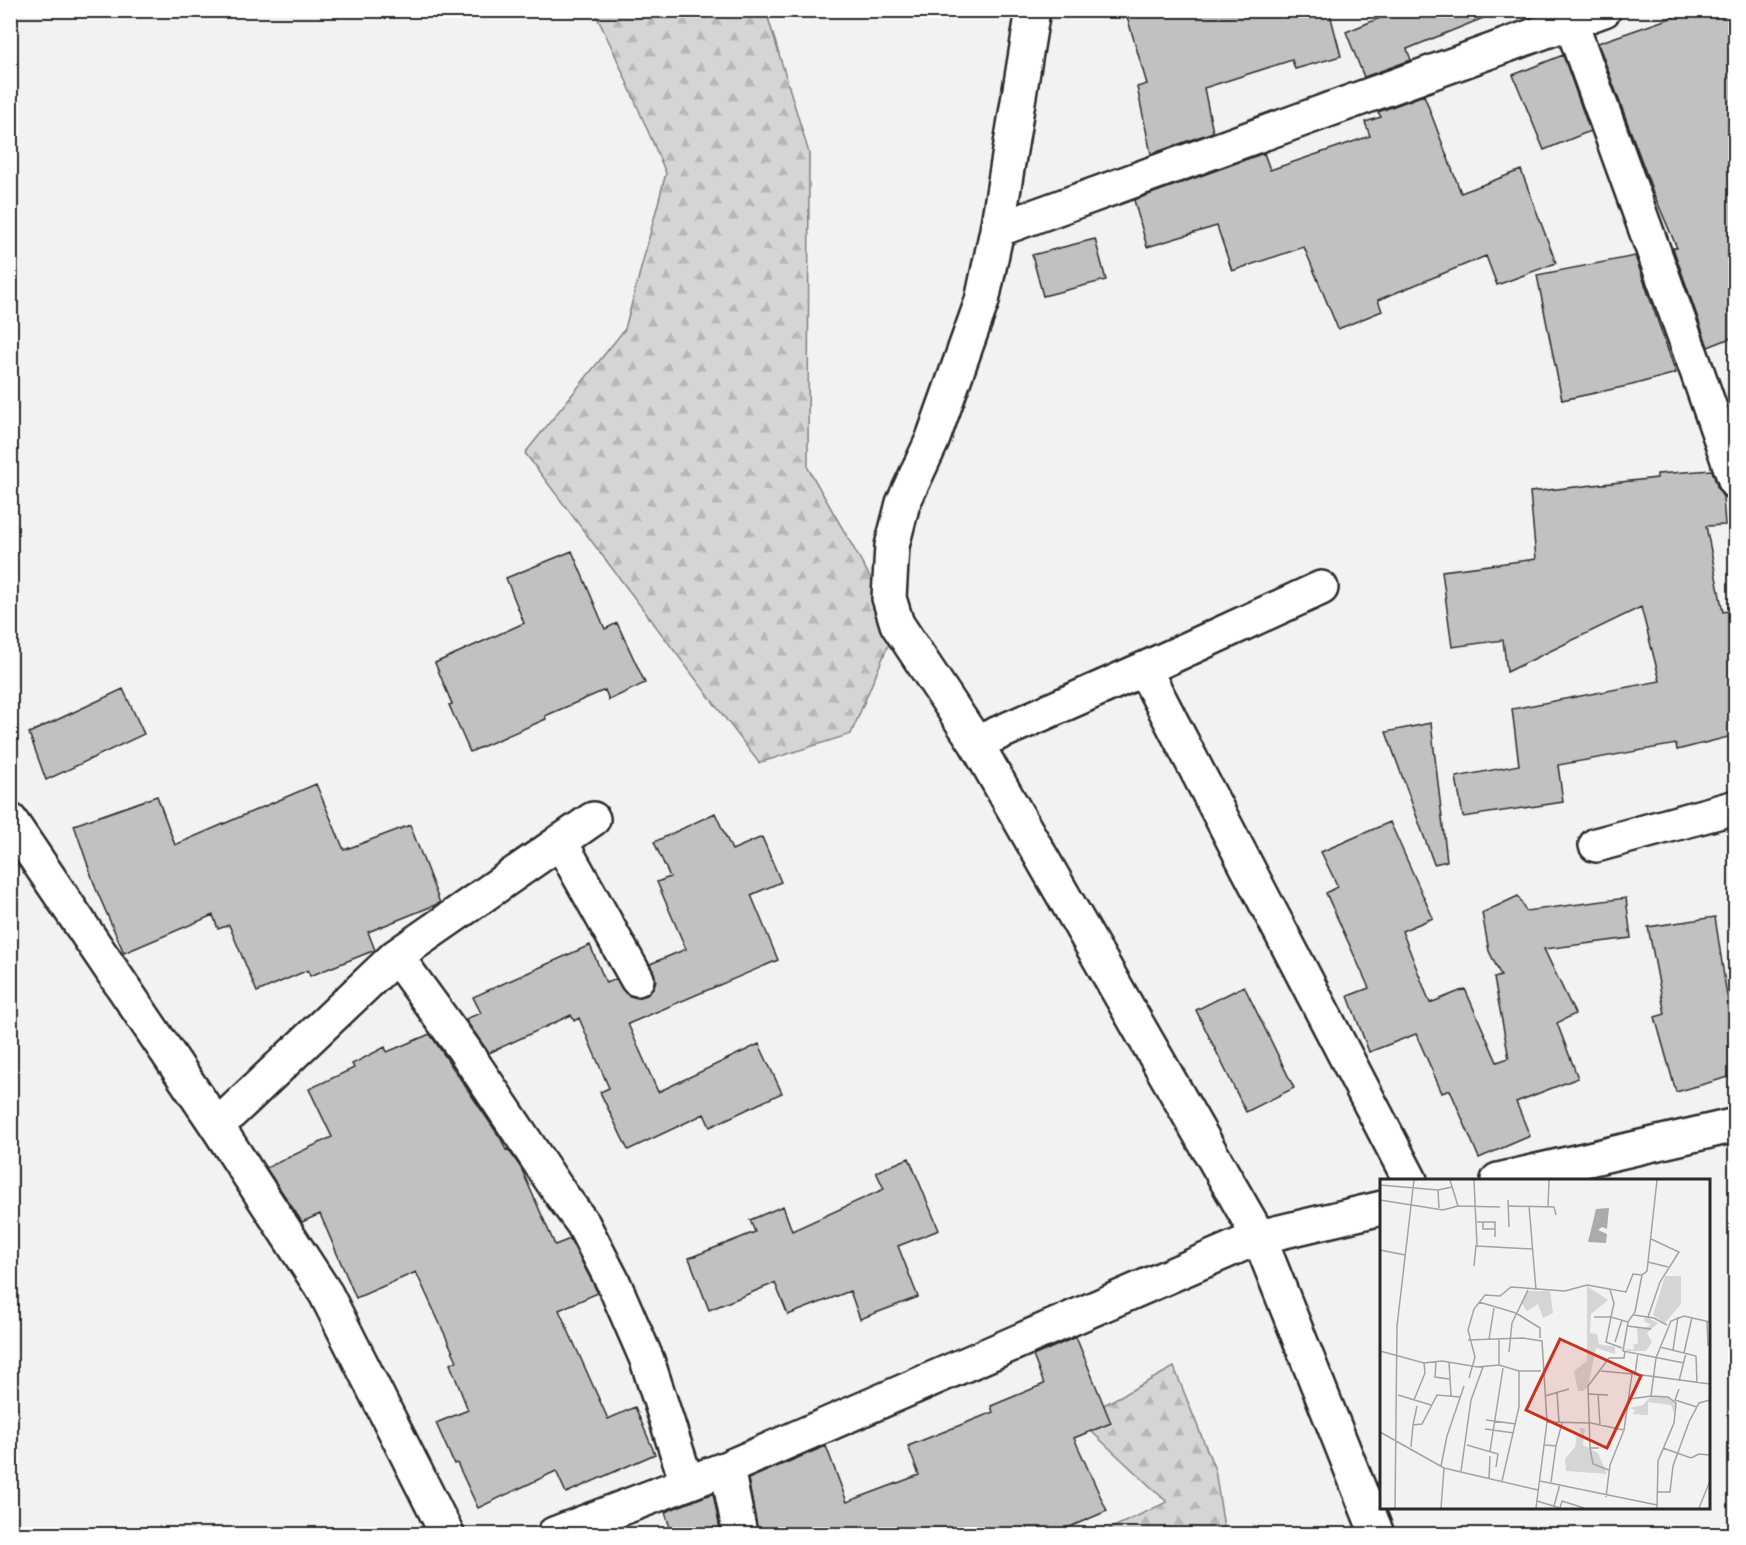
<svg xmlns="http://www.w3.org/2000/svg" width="1746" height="1545" font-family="'Patrick Hand',sans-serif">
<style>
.forest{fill:url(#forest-firs);stroke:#808080;stroke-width:1.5}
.building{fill:#c1c1c1;stroke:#2b2b2b;stroke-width:1.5}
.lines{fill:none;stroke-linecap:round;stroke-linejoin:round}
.minor-casing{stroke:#2b2b2b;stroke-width:38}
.minor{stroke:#fff;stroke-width:33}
.inset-road{fill:none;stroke:#a2a2a2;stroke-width:1.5}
.view{fill:#c8321e;fill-opacity:0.15;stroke:#c8321e;stroke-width:3}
.inset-edge{fill:none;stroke:#2b2b2b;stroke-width:3}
</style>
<defs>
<pattern id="forest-firs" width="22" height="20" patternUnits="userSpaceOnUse" patternTransform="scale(1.5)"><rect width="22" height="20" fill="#d5d5d5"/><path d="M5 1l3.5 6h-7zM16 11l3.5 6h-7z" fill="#b7b7b7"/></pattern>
</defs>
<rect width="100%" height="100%" fill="#f2f2f2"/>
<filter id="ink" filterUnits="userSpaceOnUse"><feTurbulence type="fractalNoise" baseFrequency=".0167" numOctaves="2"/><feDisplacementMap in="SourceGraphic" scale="12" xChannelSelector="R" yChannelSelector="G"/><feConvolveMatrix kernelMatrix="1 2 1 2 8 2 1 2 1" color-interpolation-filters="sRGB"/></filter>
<g filter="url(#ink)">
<path class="forest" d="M 594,11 L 766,11 L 809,153 L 808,468 L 897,624 L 851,734 L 759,763 L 525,453 L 625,329 L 666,173 L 613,50 Z
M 1174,1367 L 1215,1470 L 1225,1534 L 1099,1534 L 1167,1502 L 1078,1419 Z"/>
<path class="building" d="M 1125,10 L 1329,10 L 1341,56 L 1295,69 L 1292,60 L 1204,88 L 1213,132 L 1151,154 L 1137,87 L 1147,84 Z
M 1399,10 L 1498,10 L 1498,12 L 1407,49 L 1411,60 L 1364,77 L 1346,32 Z
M 1694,10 L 1736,10 L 1736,336 L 1708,347 L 1673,248 L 1677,248 L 1653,192 L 1598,43 Z
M 1563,55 L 1590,131 L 1544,150 L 1513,75 Z
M 1424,95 L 1461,193 L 1521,170 L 1556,263 L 1497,285 L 1486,256 L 1378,300 L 1382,311 L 1338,329 L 1304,247 L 1232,271 L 1217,226 L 1147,247 L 1134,200 L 1264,153 L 1270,170 L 1370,136 L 1365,122 L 1381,117 L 1378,112 Z
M 1095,239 L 1106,280 L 1043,296 L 1032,255 Z
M 1635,256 L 1676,373 L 1632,385 L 1562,400 L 1537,275 Z
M 1712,470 L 1718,489 L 1723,497 L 1725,525 L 1706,526 L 1723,612 L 1735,610 L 1736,735 L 1677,750 L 1676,744 L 1558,765 L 1563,802 L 1463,817 L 1456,777 L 1519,765 L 1512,709 L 1660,681 L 1641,607 L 1507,672 L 1503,640 L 1452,647 L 1442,571 L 1536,559 L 1530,492 L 1657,478 L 1657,474 Z
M 572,551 L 605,629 L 617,623 L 645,683 L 609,700 L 605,690 L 545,716 L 546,719 L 470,752 L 449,705 L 452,704 L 435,663 L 524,623 L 506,578 Z
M 123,689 L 144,734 L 46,780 L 29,733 Z
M 1431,723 L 1447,861 L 1434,864 L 1386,732 Z
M 316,784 L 344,850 L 410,825 L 440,903 L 368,932 L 375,950 L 310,976 L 308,970 L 257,992 L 229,925 L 218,929 L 213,915 L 124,953 L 96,889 L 74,825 L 157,796 L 175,845 Z
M 715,813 L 732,850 L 762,837 L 781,882 L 751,895 L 778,960 L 628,1024 L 658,1092 L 759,1044 L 782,1093 L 710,1127 L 704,1114 L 628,1150 L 600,1092 L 609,1088 L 579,1018 L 574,1021 L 571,1015 L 489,1053 L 465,1019 L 481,1013 L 473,997 L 590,945 L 606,983 L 616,979 L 628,995 L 637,998 L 647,995 L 653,989 L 656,980 L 650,964 L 686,949 L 657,882 L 670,877 L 654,842 Z
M 1390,822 L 1433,918 L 1402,931 L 1430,1003 L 1465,989 L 1497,1062 L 1509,1058 L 1494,978 L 1501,976 L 1489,951 L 1482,913 L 1518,896 L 1526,911 L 1626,898 L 1631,938 L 1544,949 L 1575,1014 L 1557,1023 L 1578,1078 L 1516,1102 L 1530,1136 L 1479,1158 L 1450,1090 L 1442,1093 L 1416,1034 L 1369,1052 L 1348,996 L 1369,988 L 1326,893 L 1338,887 L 1321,852 Z
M 1715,917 L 1730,1016 L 1736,1015 L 1736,1075 L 1676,1092 L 1655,1017 L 1665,1014 L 1648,927 Z
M 1244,986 L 1294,1088 L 1246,1112 L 1196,1010 Z
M 430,1034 L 501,1139 L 506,1150 L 508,1149 L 521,1168 L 555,1245 L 570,1239 L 598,1293 L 559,1310 L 608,1419 L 635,1407 L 655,1454 L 566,1493 L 556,1471 L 478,1508 L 457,1463 L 454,1464 L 436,1423 L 468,1410 L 450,1364 L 457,1361 L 416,1272 L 356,1298 L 320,1214 L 302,1222 L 266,1168 L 332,1137 L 309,1089 L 354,1068 L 352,1064 L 385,1047 L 387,1052 Z
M 909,1158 L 939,1230 L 898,1246 L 918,1297 L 860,1319 L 850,1291 L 788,1315 L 775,1283 L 709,1310 L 689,1258 L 755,1232 L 750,1220 L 783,1206 L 792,1231 L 884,1189 L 876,1172 Z
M 1076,1337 L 1111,1423 L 1074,1438 L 1107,1511 L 1053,1534 L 758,1534 L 748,1479 L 826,1446 L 847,1502 L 919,1475 L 908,1446 L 993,1412 L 991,1406 L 1044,1384 L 1033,1356 Z
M 713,1493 L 721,1534 L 672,1534 L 665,1512 Z"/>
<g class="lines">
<g class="minor-casing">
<path id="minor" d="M 1033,10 L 997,230 L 982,301 L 932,441 L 903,503 L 892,546 L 889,598 L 897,624 L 976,743 L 1259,1237 L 1377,1534
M 1571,23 L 1697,371 L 1736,483
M 997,230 L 1604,10
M 1144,669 L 1410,1180
M 976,743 L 1144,669 L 1321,588
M 10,820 L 217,1126 L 326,1294 L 447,1534
M 560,841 L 637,979
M 1596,845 L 1736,807
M 396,956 L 463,1048 L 560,1193 L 583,1224 L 614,1284 L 647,1360 L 687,1483
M 217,1126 L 396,956 L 593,819
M 1498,1180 L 1736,1125
M 727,1468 L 740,1534
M 554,1534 L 727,1468 L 1259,1237 L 1382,1208"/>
</g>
<use href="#minor" class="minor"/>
</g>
</g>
<g transform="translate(1380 1179)">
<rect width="330" height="330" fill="#f2f2f2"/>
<path d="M 285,97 L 301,97 L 301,125 L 285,144 L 273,136 ZM 207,107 L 228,121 L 211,135 L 210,154 L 217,155 L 219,165 L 235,168 L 235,175 L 216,169 L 208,208 L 203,212 L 198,212 L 194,192 L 207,182 ZM 147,112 L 170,112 L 173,134 L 163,139 L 158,125 L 147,132 L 141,123 ZM 265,137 L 278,144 L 267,154 L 272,163 L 266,172 L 249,172 L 242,169 L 253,171 L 254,165 L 258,165 L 257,147 L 261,150 L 271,146 L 264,142 ZM 271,217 L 288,218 L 295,224 L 294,234 L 291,226 L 268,223 L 268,236 L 253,235 L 255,231 L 248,229 L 263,226 ZM 199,249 L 205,249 L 203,266 L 218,274 L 227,295 L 186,292 L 185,280 L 195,268 L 197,255 L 201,254 Z" fill="#d5d5d5"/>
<path d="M 229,29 L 227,50 L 222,48 L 218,51 L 227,55 L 226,64 L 208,63 L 216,30 Z" fill="#ababab"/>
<path class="inset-road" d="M 70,1 L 78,27 L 120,28M 94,1 L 97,67 L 152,70M 0,6 L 58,11 L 72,8M 58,11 L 59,29M 0,21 L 63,31 L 78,27M 128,21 L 129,48M 129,27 L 174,28 L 176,36M 149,27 L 156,111M 168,28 L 169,1M 97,43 L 115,43 L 115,58M 103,43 L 103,50 L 115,50M 0,71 L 25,76M 268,83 L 288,88M 94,87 L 96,66M 230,111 L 234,124 L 231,138 L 248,143 L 243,172 L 304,184M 99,123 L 136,134M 136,134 L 160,149 L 160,159M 254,136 L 274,139 L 287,146M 214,138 L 231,138 L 226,163 L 242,169M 268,138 L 280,103 L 299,73 L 271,60M 248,143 L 255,133 L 262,96 L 267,92 L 277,1M 327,143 L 328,167M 247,147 L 271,150M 109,160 L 114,129M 88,161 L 143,159 L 162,162 L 167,243 L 156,329M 235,163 L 242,141M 280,168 L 316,177 L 317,204M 293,171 L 298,138M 0,172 L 44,184 L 62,182 L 98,188 L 119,186 L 139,192 L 161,192M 129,173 L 132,144 L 148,111M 258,174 L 255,195 L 330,205M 304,174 L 312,138M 56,183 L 55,198 L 69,200M 69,183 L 71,217M 119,186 L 119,159M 221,192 L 253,195M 89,199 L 95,178 L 88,151 L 94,130 L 105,116 L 120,117 L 131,108 L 185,112 L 207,106 L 246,113 L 253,95 L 262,96M 299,202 L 306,174M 299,210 L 295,221 L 317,228M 177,213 L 179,243M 209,215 L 228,216M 218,215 L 220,246M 18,216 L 51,226M 165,217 L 189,210M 250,220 L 271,217M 34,221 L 45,194 L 44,184M 106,241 L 136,245M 167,243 L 211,244 L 244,251 L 252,195M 33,246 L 37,227M 105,250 L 134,254M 0,253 L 64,289 L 158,311M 87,266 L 118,275 L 116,288M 165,266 L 176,267 L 182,244M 31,268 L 33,246 L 42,245 L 57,216 L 80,218M 210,269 L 213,285 L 229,291M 219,269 L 210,269 L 208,207 L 229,179 L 244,179 L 245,172M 283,269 L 311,279 L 319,275 L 330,276M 110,272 L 123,189M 61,287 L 67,257 L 84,207M 81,292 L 91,221 L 103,188M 109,299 L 110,277M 122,302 L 139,228 L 139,192M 160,302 L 277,326M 171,303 L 176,267M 277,313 L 290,313 L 293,287 L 309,243 L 319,224 L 330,221M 226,318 L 230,286 L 244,251M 157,322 L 180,329M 174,327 L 180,305M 15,329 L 17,147 L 34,1M 61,329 L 64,289M 180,329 L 182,322 L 204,329M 277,329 L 278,282 L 294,244 L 296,224 L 288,218 L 271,217 L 276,179 L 291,142 L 304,137 L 330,143M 319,329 L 330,302"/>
<path class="view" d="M 180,160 L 261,197 L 227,269 L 146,231 Z"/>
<rect width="330" height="330" class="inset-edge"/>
</g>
<rect width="1746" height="1545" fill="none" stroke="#fff" stroke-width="36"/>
<rect x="18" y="18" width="1710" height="1509" fill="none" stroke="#2b2b2b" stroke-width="2" filter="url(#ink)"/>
</svg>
